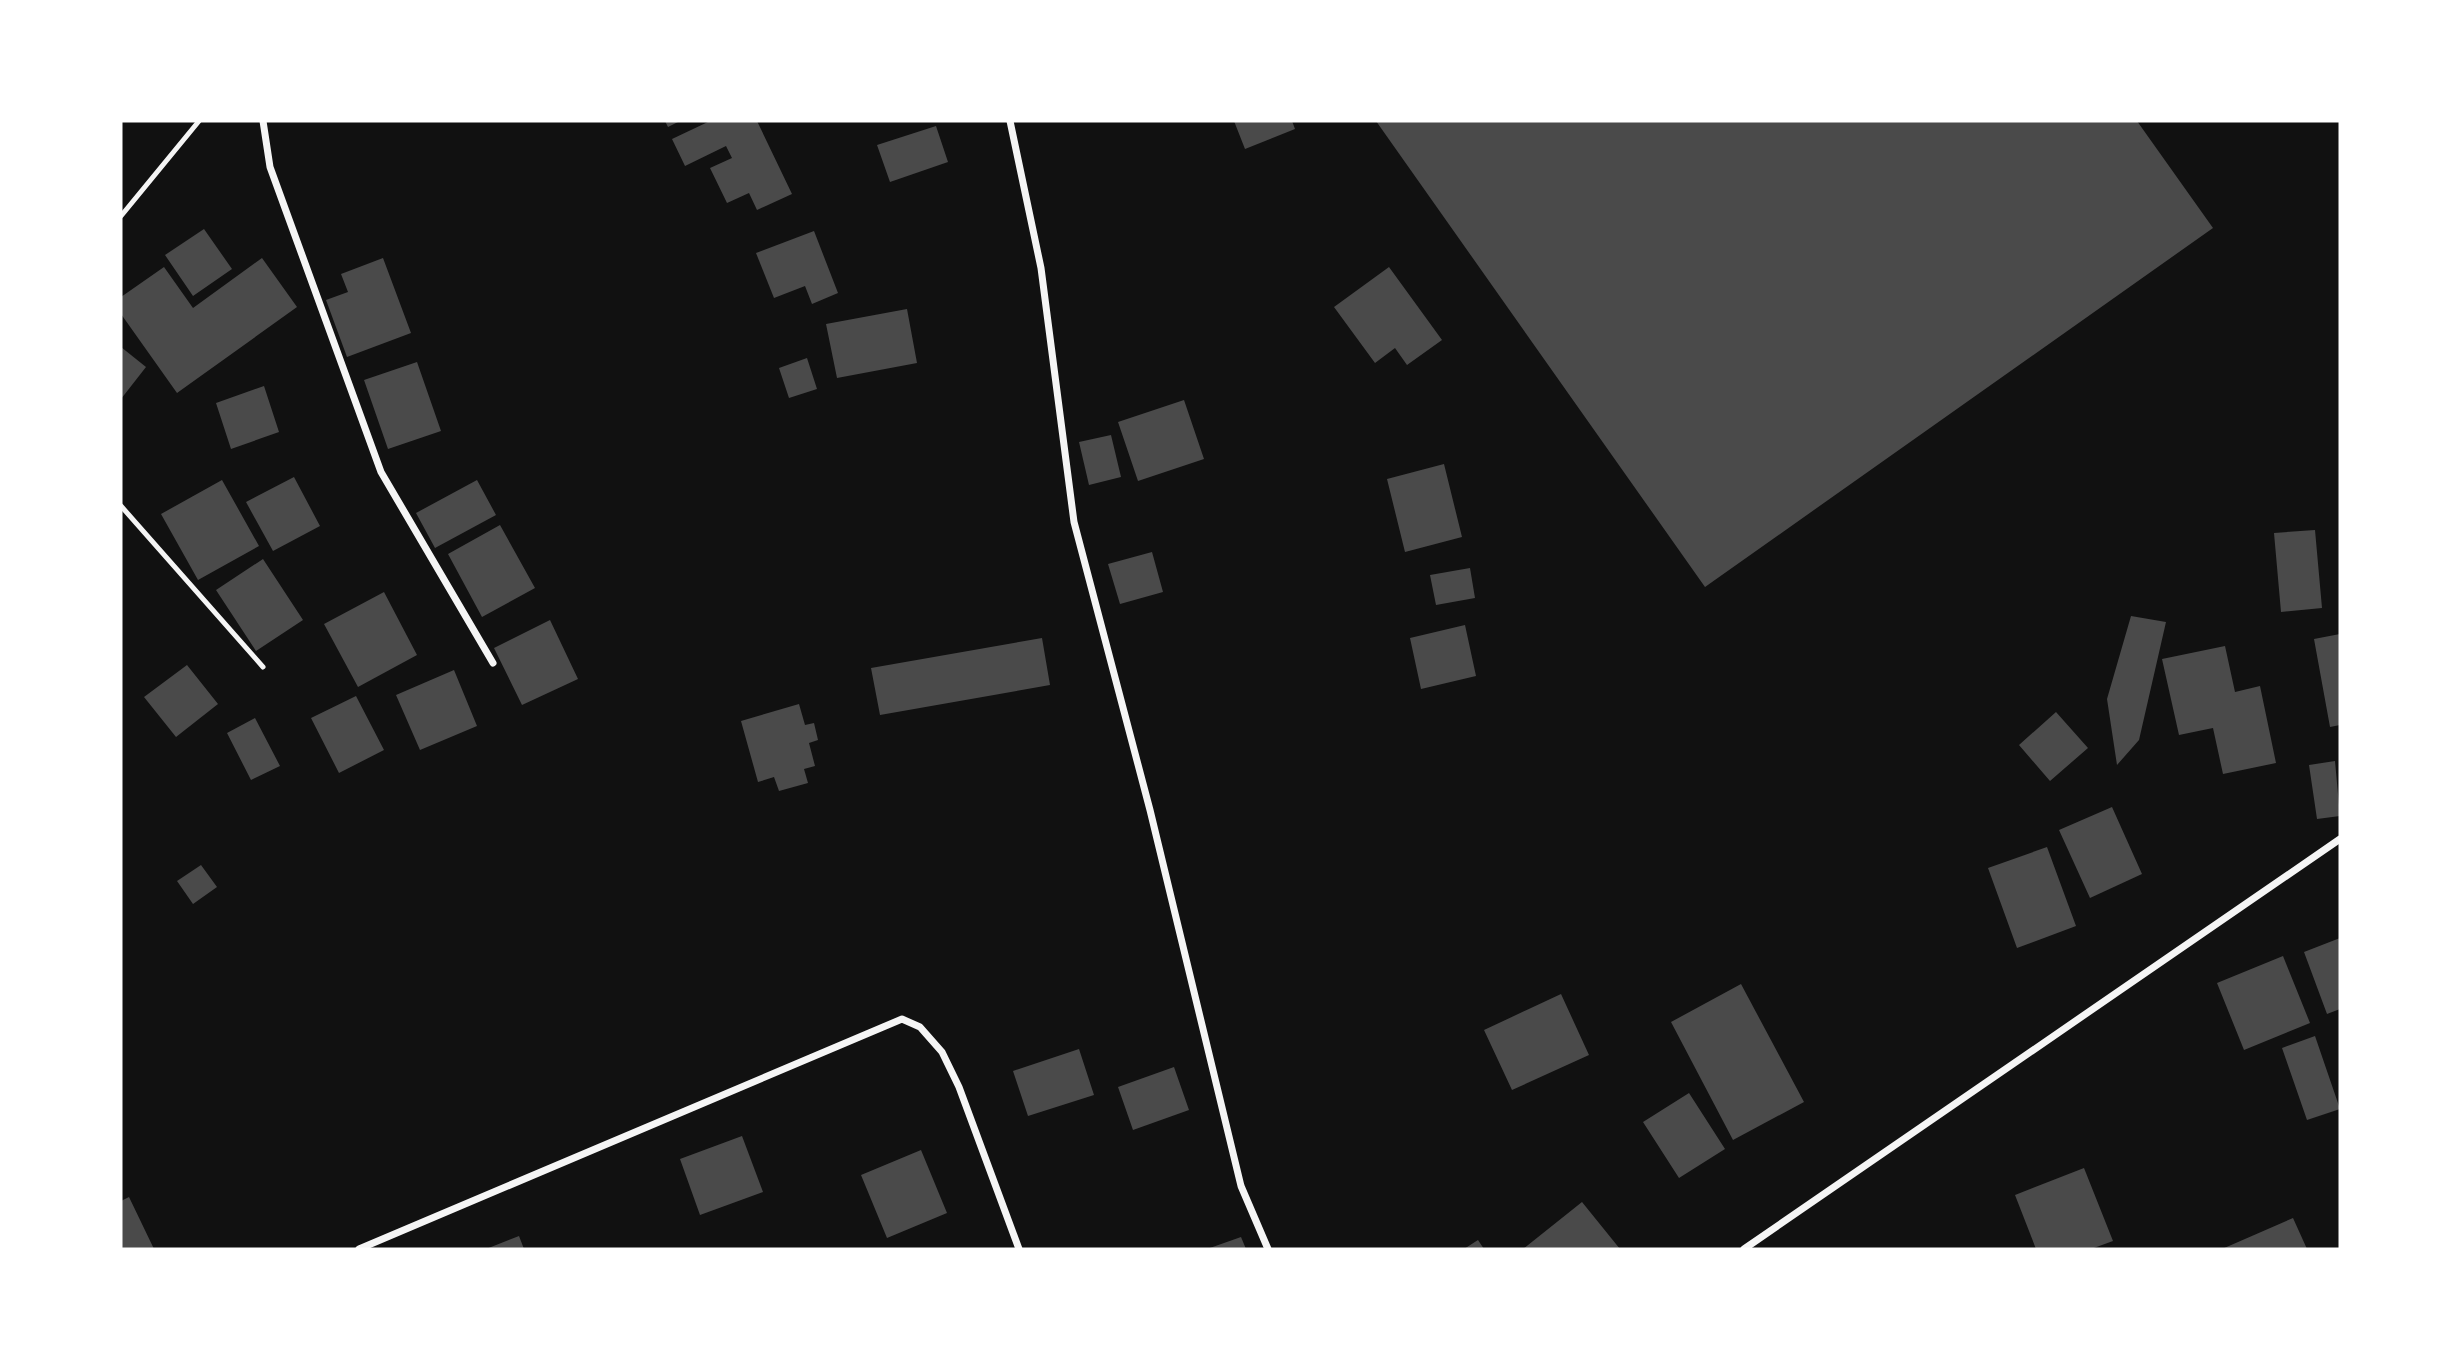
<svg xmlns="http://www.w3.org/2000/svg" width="2461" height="1370" font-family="'Archivo Narrow',sans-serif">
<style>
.building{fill:#4a4a4a}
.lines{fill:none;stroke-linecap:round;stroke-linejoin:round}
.service{stroke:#f5f5f5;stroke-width:5}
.minor{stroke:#f5f5f5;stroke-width:7}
</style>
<rect width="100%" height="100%" fill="#111"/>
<path class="building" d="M 665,121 L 680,121 L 668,127 Z
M 710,121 L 757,121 L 792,194 L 757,210 L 749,193 L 727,203 L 710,168 L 732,158 L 726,146 L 685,166 L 672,139 Z
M 1234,121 L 1292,121 L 1295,129 L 1245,149 Z
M 1376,121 L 2137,121 L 2213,228 L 1705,587 Z
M 936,126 L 948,162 L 890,182 L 877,145 Z
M 204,229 L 232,269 L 193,296 L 165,255 Z
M 814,231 L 838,293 L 812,304 L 805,286 L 774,298 L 756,253 Z
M 262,258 L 297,307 L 177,393 L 121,314 L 121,297 L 164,267 L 193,308 Z
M 383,258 L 411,333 L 347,357 L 326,300 L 348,292 L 341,274 Z
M 1389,267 L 1442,340 L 1407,365 L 1395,348 L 1375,363 L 1334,307 Z
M 907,309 L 917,363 L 837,378 L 826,324 Z
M 121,347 L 146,367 L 121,399 Z
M 807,358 L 817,389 L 789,398 L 779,368 Z
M 417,362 L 441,431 L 388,449 L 364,380 Z
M 264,386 L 279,432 L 231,449 L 216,403 Z
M 1184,400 L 1204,459 L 1138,481 L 1118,422 Z
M 1111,435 L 1121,477 L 1089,485 L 1079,442 Z
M 1444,464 L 1462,537 L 1405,552 L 1387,479 Z
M 294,477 L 320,526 L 273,551 L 246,502 Z
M 222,480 L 259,546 L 198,580 L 161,514 Z
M 477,480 L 496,515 L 435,548 L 416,513 Z
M 500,525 L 535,588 L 482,617 L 448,554 Z
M 2315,530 L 2322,608 L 2281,612 L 2274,533 Z
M 1152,552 L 1163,592 L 1120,604 L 1108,564 Z
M 263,559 L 303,620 L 256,651 L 216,590 Z
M 1470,568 L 1475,598 L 1436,605 L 1430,575 Z
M 384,592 L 417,655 L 358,687 L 324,624 Z
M 2131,616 L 2166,622 L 2139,740 L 2117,765 L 2107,699 Z
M 550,620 L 578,679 L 522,705 L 494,648 Z
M 1465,625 L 1476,676 L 1421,689 L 1410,638 Z
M 2340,634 L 2340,725 L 2330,727 L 2314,639 Z
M 1042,638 L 1050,685 L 880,715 L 871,668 Z
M 2225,646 L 2235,692 L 2260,686 L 2276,763 L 2223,774 L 2213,728 L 2179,735 L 2162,659 Z
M 187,665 L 218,704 L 176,737 L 144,697 Z
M 454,670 L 477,726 L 420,750 L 396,695 Z
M 356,696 L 384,750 L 339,773 L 311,718 Z
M 799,704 L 805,725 L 814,723 L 818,740 L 809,743 L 815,766 L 804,769 L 808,783 L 779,791 L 774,777 L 758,782 L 741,721 Z
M 2056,712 L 2088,748 L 2050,781 L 2019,745 Z
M 255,718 L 280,766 L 251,780 L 227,733 Z
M 2335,761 L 2340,816 L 2317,819 L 2309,765 Z
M 2112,807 L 2142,874 L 2090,898 L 2059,830 Z
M 2047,847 L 2076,926 L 2017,948 L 1988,868 Z
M 201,865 L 217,887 L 193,904 L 177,881 Z
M 2340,938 L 2340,1009 L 2327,1014 L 2304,952 Z
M 2283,956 L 2310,1023 L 2244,1050 L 2217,983 Z
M 1741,984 L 1804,1102 L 1733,1140 L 1671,1022 Z
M 1561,994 L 1589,1055 L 1512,1090 L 1484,1030 Z
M 2315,1036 L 2340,1109 L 2307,1120 L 2282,1048 Z
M 1079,1049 L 1094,1095 L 1028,1116 L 1013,1071 Z
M 1174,1067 L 1189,1110 L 1133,1130 L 1118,1087 Z
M 1689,1093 L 1725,1149 L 1679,1178 L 1643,1122 Z
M 742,1136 L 763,1192 L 700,1215 L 680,1159 Z
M 921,1150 L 947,1213 L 887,1238 L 861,1175 Z
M 2084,1168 L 2113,1241 L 2091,1249 L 2036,1249 L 2015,1195 Z
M 129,1197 L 154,1249 L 121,1249 L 121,1201 Z
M 1582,1202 L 1620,1249 L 1523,1249 Z
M 2293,1218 L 2307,1249 L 2222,1249 Z
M 519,1236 L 524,1249 L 486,1249 Z
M 1241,1237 L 1246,1249 L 1207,1249 Z
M 1478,1240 L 1484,1249 L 1464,1249 Z"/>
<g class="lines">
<path class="service" d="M 121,216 L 199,121
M 121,506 L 263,667"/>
<path class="minor" d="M 263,121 L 270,167 L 381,472 L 493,663
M 1010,121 L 1041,268 L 1074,522 L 1150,810 L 1241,1186 L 1268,1249
M 359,1249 L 902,1019 L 920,1027 L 942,1052 L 959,1087 L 1019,1249
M 1744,1249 L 2340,839"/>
</g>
<rect width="2461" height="1370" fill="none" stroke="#ffffff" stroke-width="245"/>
</svg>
